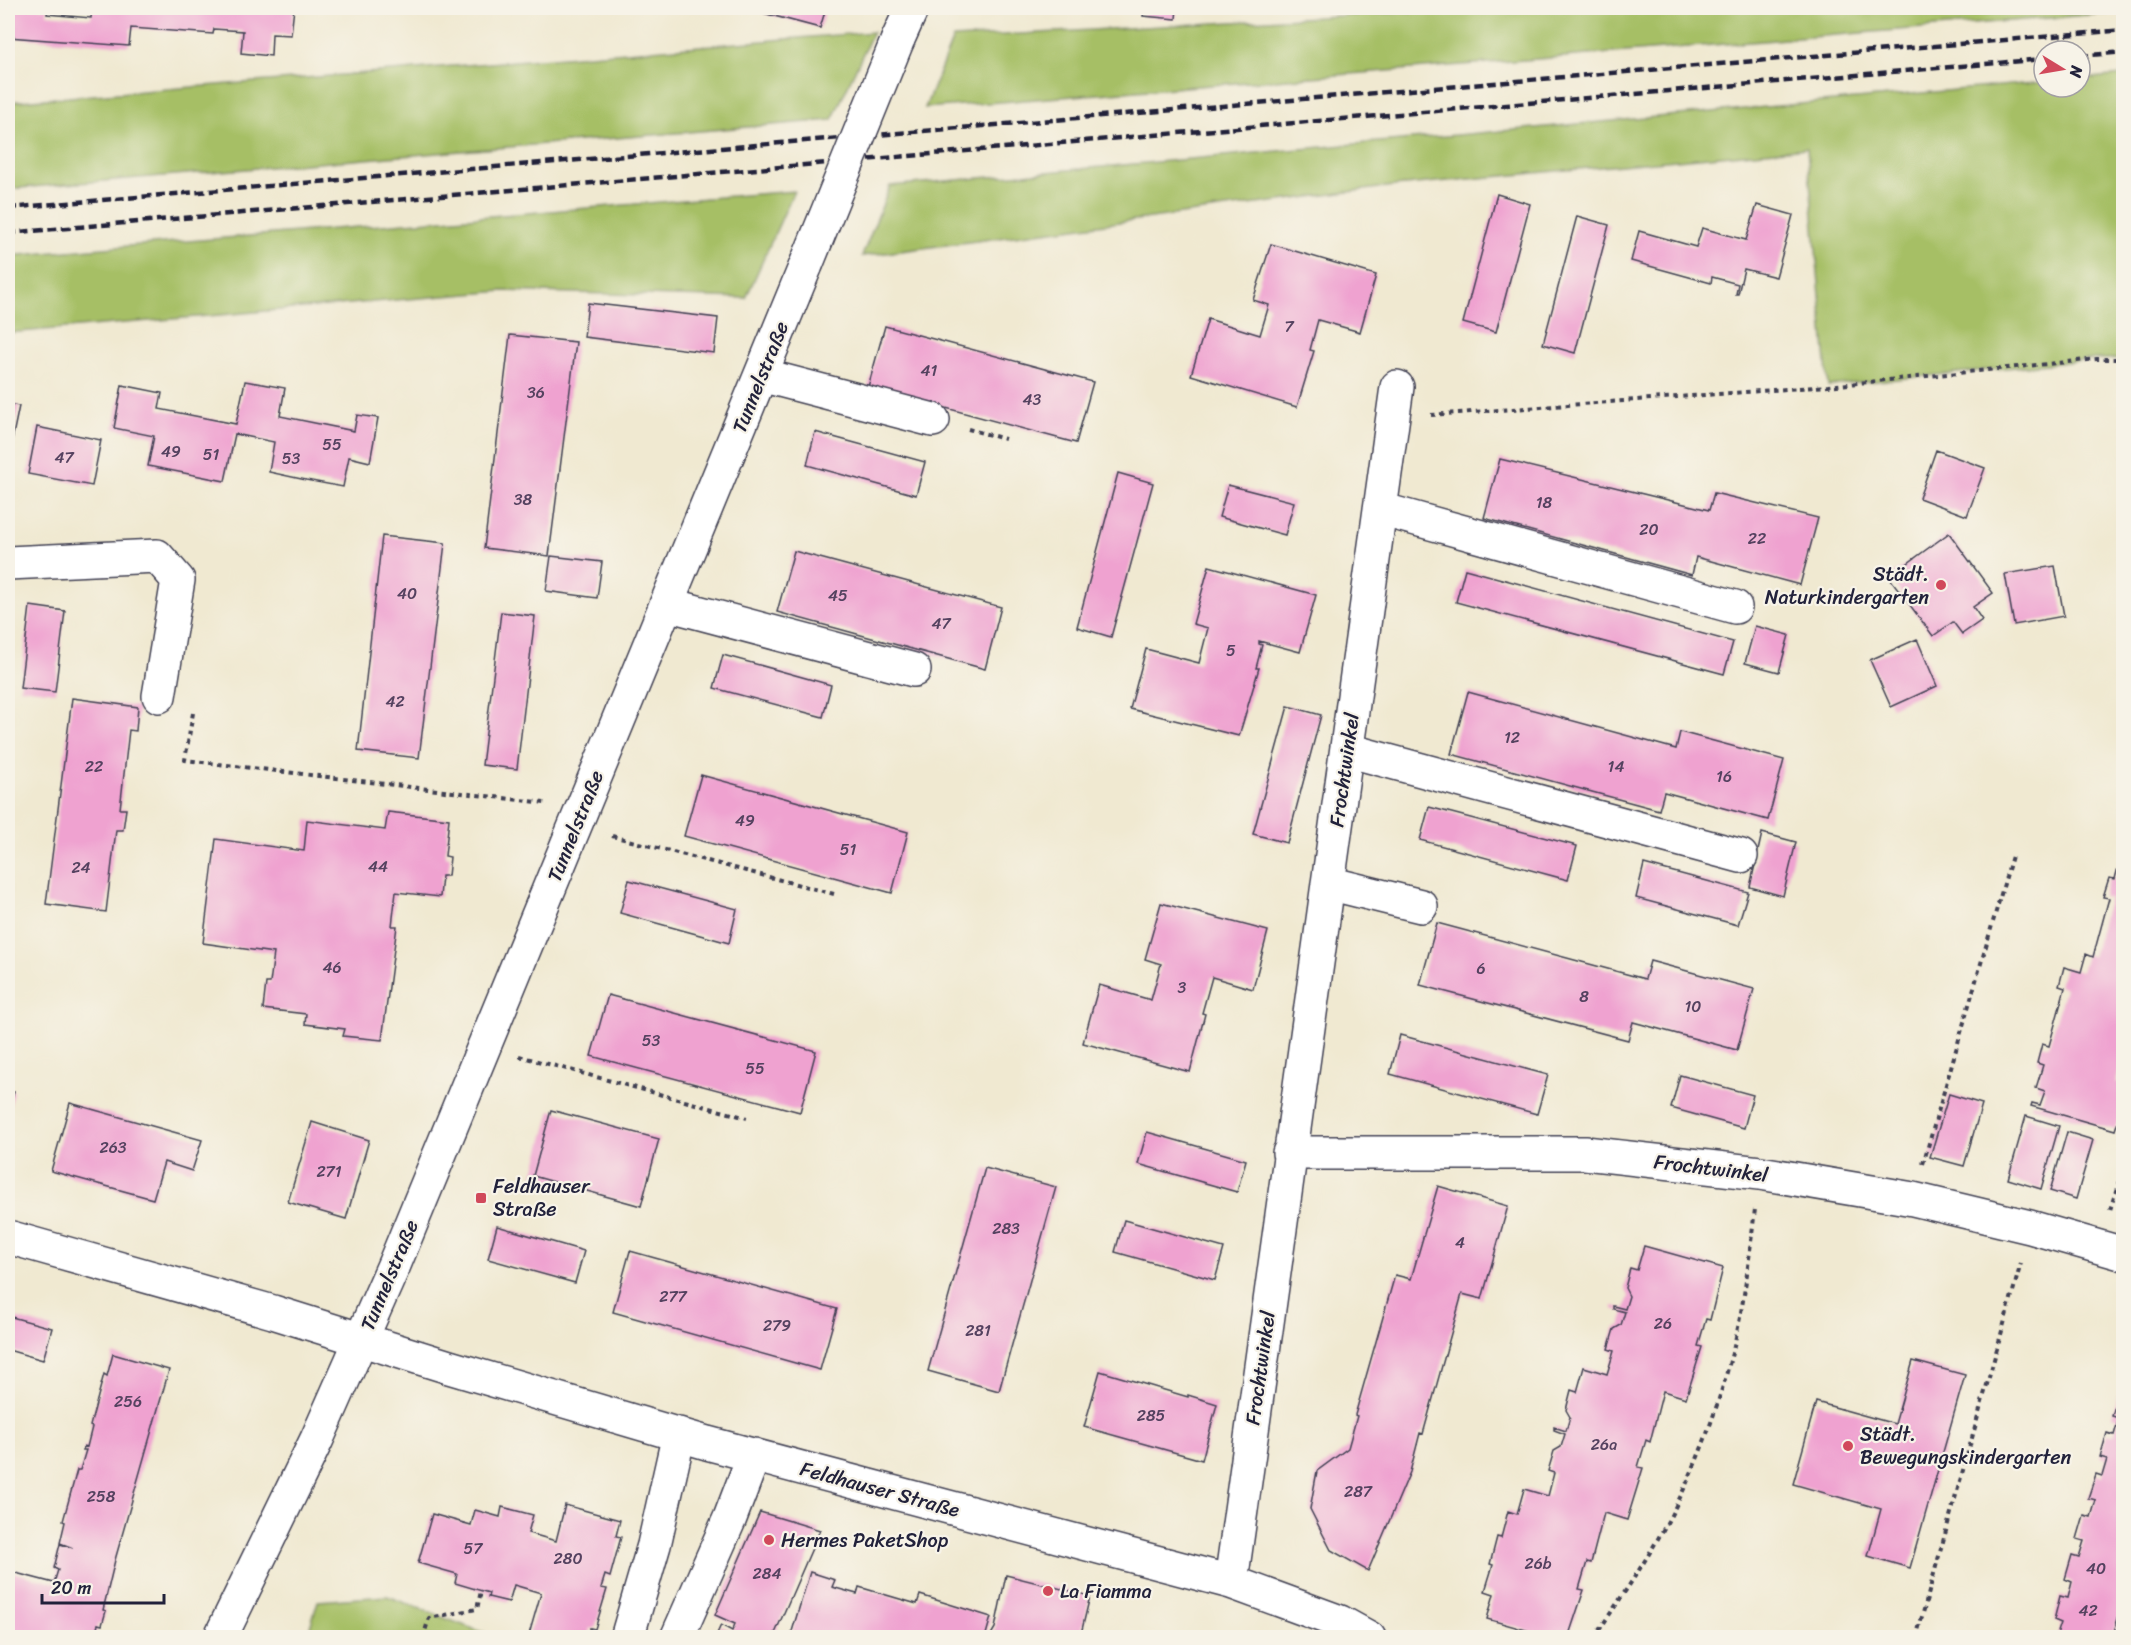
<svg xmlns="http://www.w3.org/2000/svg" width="2131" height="1645" font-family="Sriracha,sans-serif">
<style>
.green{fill:#a6bf65;stroke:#647050;stroke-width:1.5}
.building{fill:#efa2d0}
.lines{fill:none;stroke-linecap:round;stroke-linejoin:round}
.minor-casing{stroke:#414052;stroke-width:36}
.path{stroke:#414052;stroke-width:4;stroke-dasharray:4.5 4.5;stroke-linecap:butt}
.minor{stroke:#fff;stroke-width:33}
.rail{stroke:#22223b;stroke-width:4.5;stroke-dasharray:9 4.5;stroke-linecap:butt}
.minor-bridge-casing{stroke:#414052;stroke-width:36;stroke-linecap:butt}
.minor-bridge{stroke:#fff;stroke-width:33}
.poi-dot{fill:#d1495b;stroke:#f7f3e8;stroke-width:2}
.labels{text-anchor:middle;stroke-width:4.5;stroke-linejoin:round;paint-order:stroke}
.number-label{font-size:16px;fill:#554260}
.street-label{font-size:20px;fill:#22223b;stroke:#f7f3e8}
.poi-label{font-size:20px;fill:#22223b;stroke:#f7f3e8;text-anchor:start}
</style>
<rect width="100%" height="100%" fill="#f7f3e8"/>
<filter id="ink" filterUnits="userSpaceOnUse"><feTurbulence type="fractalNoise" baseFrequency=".0167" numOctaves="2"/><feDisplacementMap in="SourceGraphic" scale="12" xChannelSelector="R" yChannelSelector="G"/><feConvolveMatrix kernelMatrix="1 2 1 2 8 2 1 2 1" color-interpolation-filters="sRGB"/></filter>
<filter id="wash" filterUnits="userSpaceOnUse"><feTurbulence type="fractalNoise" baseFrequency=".008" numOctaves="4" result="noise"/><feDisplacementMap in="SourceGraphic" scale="24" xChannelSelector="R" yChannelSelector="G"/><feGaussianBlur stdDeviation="1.35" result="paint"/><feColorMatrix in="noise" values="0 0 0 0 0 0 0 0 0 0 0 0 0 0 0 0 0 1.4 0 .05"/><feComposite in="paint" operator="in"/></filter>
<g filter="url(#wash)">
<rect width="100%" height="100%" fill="#f0e9d1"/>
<path class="green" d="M 1475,8 L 2123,8 L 2124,12 L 925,108 L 953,38 Z
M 873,32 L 832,120 L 8,189 L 8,102 Z
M 2123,75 L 2123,359 L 2097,359 L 1828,386 L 1807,148 L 1394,186 L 862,256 L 890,186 L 2044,82 L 2044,87 L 2080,87 L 2080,79 Z
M 794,191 L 746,298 L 503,291 L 8,333 L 8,256 Z
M 387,1596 L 492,1636 L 491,1637 L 307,1637 L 318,1601 Z"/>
<g id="blocks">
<path class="building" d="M 8,8 L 48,8 L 47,14 L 91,18 L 92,8 L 294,8 L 291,35 L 272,34 L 271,56 L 241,53 L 243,31 L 214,29 L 213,34 L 131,28 L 129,46 L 8,37 Z
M 744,8 L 826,8 L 820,28 Z
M 1144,8 L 1177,8 L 1176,19 L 1143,16 Z
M 1497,194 L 1530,204 L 1496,332 L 1463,323 Z
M 1757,205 L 1793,215 L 1776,277 L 1744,269 L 1738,294 L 1736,294 L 1738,284 L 1712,277 L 1711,283 L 1631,261 L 1639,231 L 1696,247 L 1702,228 L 1746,240 Z
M 1577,216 L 1609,225 L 1575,353 L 1543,344 Z
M 1271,244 L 1376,275 L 1360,332 L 1318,320 L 1310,350 L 1314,351 L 1297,407 L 1191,375 L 1208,319 L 1260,335 L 1269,305 L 1253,300 Z
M 588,303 L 718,318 L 714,353 L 584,337 Z
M 885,326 L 1093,382 L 1076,443 L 868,387 Z
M 510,335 L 576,342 L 549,556 L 484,548 Z
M 245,381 L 285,388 L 280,416 L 354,431 L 357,415 L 378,418 L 370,462 L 349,457 L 343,487 L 306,480 L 269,472 L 274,442 L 235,434 L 225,481 L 148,466 L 154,436 L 114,428 L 122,385 L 162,393 L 159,409 L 236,424 Z
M 8,404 L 19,406 L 10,450 L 8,450 Z
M 37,427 L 101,440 L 92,486 L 28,474 Z
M 815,432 L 925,462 L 916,495 L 807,465 Z
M 1936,450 L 1985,468 L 1967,516 L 1919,498 Z
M 1500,459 L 1709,510 L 1714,493 L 1818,518 L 1800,585 L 1696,557 L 1692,575 L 1484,518 Z
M 1118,473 L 1153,483 L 1111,637 L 1077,627 Z
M 1228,485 L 1294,502 L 1285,535 L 1219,517 Z
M 1949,533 L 1993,593 L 1973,607 L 1982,620 L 1962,634 L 1953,622 L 1933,636 L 1889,577 Z
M 382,536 L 445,543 L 419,758 L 358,751 Z
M 794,551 L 1001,607 L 985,669 L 777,612 Z
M 551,556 L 602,562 L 597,598 L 546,591 Z
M 1209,566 L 1316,595 L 1300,652 L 1259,641 L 1259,644 L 1262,645 L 1256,668 L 1259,668 L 1239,736 L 1130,709 L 1146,649 L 1199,663 L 1208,628 L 1193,624 Z
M 2055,566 L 2064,616 L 2014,625 L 2005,574 Z
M 1465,569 L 1733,642 L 1724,674 L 1456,602 Z
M 30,606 L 65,611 L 55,692 L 20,688 Z
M 501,612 L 535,616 L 517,769 L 482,765 Z
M 1755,626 L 1789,635 L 1779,672 L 1745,663 Z
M 1917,639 L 1937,686 L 1891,707 L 1870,660 Z
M 723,655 L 831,685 L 823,717 L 714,688 Z
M 1468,692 L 1676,749 L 1680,732 L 1784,760 L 1768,820 L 1664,792 L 1659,810 L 1451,754 Z
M 72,698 L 138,707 L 136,731 L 129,730 L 120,809 L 126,809 L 123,830 L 116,830 L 106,912 L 46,904 Z
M 1288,706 L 1321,715 L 1287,843 L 1253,834 Z
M 701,775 L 908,832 L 892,893 L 684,836 Z
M 1429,807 L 1577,846 L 1568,880 L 1420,840 Z
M 388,812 L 449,819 L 445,856 L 450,857 L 448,876 L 442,876 L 440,897 L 396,892 L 392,926 L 397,926 L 382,1040 L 343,1036 L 345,1029 L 305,1024 L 306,1014 L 263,1009 L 266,983 L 270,983 L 274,953 L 203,943 L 216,839 L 304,851 L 307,820 L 385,830 Z
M 1762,833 L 1796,842 L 1783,896 L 1750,887 Z
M 2121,856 L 2124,857 L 2124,1064 L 2121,1065 L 2116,1082 L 2124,1084 L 2124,1111 L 2122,1116 L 2120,1115 L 2115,1130 L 2031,1106 L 2032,1103 L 2040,1105 L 2045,1091 L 2036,1088 L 2043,1065 L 2037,1063 L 2042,1044 L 2049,1046 L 2065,988 L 2059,986 L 2064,967 L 2081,972 L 2086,954 L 2093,957 L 2109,898 L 2103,897 L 2109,878 L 2115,879 Z
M 1644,864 L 1748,892 L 1738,925 L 1636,898 Z
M 629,880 L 737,909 L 729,943 L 620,913 Z
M 1161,903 L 1268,931 L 1253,989 L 1212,977 L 1202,1013 L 1205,1014 L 1190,1072 L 1083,1043 L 1099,985 L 1151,1000 L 1161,964 L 1145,959 Z
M 1437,923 L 1645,979 L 1650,961 L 1754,989 L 1737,1050 L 1633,1022 L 1628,1040 L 1420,985 Z
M 608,995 L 816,1051 L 800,1112 L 591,1056 Z
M 1400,1035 L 1548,1075 L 1537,1114 L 1390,1074 Z
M 1680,1075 L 1753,1095 L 1744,1128 L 1671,1108 Z
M 8,1090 L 14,1092 L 8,1112 Z
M 1949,1094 L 1982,1104 L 1964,1166 L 1930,1157 Z
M 70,1103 L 202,1140 L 192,1171 L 164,1162 L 153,1199 L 51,1171 Z
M 551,1110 L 659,1139 L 641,1206 L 533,1176 Z
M 2026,1116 L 2059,1126 L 2041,1189 L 2008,1179 Z
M 312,1122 L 369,1140 L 346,1219 L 288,1202 Z
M 1147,1132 L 1246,1160 L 1237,1192 L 1138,1164 Z
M 2067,1132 L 2093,1140 L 2076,1199 L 2050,1191 Z
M 985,1168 L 1056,1187 L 999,1391 L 928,1371 Z
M 1438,1186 L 1508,1206 L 1482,1299 L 1462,1294 L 1423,1434 L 1420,1433 L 1410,1472 L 1368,1571 L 1331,1550 L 1310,1509 L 1317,1471 L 1348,1448 L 1357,1416 L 1355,1415 L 1395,1275 L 1411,1279 Z
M 1124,1220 L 1224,1248 L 1215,1280 L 1115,1252 Z
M 497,1226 L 584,1251 L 575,1283 L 488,1259 Z
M 1644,1246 L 1723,1268 L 1710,1320 L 1706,1319 L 1698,1346 L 1702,1347 L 1686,1398 L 1663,1391 L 1650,1442 L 1646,1440 L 1638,1467 L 1643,1468 L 1627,1520 L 1604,1513 L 1591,1563 L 1587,1562 L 1579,1589 L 1584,1590 L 1568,1638 L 1554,1638 L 1487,1619 L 1494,1594 L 1485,1591 L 1493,1565 L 1490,1564 L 1497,1537 L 1501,1538 L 1508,1511 L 1517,1514 L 1524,1489 L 1548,1496 L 1554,1473 L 1548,1471 L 1554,1451 L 1561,1447 L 1565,1434 L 1554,1430 L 1554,1427 L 1566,1431 L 1570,1417 L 1566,1410 L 1571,1390 L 1577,1392 L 1584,1367 L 1607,1374 L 1614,1351 L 1608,1349 L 1614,1329 L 1621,1325 L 1625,1312 L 1613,1309 L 1613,1306 L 1625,1309 L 1629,1296 L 1625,1288 L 1630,1268 L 1637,1270 Z
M 630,1251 L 837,1309 L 820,1370 L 613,1312 Z
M 8,1316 L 52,1328 L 43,1360 L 8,1350 Z
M 113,1354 L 169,1370 L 115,1560 L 103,1610 L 106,1611 L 102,1625 L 98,1624 L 95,1638 L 8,1638 L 8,1571 L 54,1583 L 58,1570 L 54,1568 L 60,1544 L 73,1548 L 60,1543 L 65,1522 L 63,1521 L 77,1470 L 80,1470 L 86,1450 L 83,1450 L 84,1446 L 87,1447 L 92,1427 L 90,1426 L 104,1374 L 107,1376 Z
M 1913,1361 L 1965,1375 L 1910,1568 L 1868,1556 L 1881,1509 L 1793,1484 L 1816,1402 L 1895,1424 Z
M 1100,1371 L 1188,1397 L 1188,1395 L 1217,1404 L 1202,1460 L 1084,1427 Z
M 2119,1392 L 2124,1393 L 2124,1599 L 2112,1638 L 2056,1638 L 2061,1623 L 2054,1620 L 2060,1596 L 2068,1598 L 2072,1582 L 2065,1579 L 2072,1555 L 2079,1557 L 2084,1541 L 2077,1539 L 2084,1515 L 2091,1517 L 2096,1500 L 2088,1498 L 2096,1474 L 2102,1476 L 2107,1459 L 2100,1457 L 2107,1433 L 2114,1435 L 2119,1418 L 2112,1416 Z
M 565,1505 L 620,1520 L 616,1536 L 621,1537 L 610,1577 L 605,1575 L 601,1588 L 607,1589 L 595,1629 L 590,1628 L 588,1638 L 528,1638 L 541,1593 L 514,1585 L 509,1602 L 488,1597 L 489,1593 L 455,1583 L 457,1574 L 418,1563 L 432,1514 L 471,1525 L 475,1510 L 500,1517 L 502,1507 L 533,1515 L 528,1533 L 556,1541 Z
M 760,1512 L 820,1530 L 773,1638 L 715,1638 L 721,1625 L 732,1631 L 735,1624 L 715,1615 Z
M 810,1572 L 835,1580 L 832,1587 L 857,1594 L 859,1587 L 917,1604 L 920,1595 L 991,1617 L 985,1638 L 790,1638 Z
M 1006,1575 L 1090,1596 L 1080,1638 L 989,1638 L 995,1628 Z"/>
</g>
</g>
<g filter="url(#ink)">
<use href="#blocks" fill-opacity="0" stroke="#414052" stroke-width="1.5"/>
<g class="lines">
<g class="minor-casing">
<path id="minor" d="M 898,39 L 912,8
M 761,375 L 933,420
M 1380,509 L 1735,607
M 8,563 L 157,556 L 178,580 L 159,696
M 667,604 L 914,670
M 1347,750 L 1741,856
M 1328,883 L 1421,906
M 1289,1153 L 1585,1153 L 1760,1173 L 1913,1199 L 2030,1227 L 2124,1254
M 8,1237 L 273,1312 L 449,1367 L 707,1443 L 1231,1582 L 1340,1622 L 1369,1638
M 1231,1582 L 1397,387
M 220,1638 L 317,1439 L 394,1265 L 806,265
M 627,1638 L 654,1545 L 679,1434
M 677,1638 L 730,1518 L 754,1455"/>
</g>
<path class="path" d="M 1431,415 L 1828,386 L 2097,359 L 2124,359
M 968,429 L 1005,439
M 193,713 L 185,760 L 545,803
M 612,836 L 834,894
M 519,1056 L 747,1118
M 1923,1164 L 2012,856
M 2110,1210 L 2124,1165
M 423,1638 L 429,1618 L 477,1609 L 481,1591
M 1594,1638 C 1615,1606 1637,1575 1656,1542 C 1689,1487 1715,1419 1731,1357 C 1744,1309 1749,1258 1755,1209
M 1916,1638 L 2021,1263"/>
<use href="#minor" class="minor"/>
<path class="rail" d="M 2080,56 L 2124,52
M 8,208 L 2124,30
M 8,233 L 2044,59"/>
<g class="minor-bridge-casing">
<path id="minor-bridge" d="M 806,265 L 898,39"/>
</g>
<use href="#minor-bridge" class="minor-bridge"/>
</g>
</g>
<g class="poi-dot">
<circle cx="1941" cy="585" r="6"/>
<rect x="475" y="1192" width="12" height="12" rx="3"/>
<circle cx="1848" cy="1446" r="6"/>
<circle cx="769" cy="1540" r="6"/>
<circle cx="1048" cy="1591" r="6"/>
</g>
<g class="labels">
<g class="number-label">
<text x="1289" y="332">7</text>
<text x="929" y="376">41</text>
<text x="536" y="398">36</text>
<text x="1032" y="405">43</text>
<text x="332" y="450">55</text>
<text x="171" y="457">49</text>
<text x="211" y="460">51</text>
<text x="64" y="463">47</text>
<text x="291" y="464">53</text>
<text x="523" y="505">38</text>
<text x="1544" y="508">18</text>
<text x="1649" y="535">20</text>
<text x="1757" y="544">22</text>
<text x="407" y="599">40</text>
<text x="838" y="601">45</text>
<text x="941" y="629">47</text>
<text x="1231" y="656">5</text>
<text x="395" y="707">42</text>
<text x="1512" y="743">12</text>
<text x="94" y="772">22</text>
<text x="1616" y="772">14</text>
<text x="1724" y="782">16</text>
<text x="745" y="826">49</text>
<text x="848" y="855">51</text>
<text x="378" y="872">44</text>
<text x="81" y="873">24</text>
<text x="332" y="973">46</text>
<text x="1481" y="974">6</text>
<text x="1182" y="993">3</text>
<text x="1584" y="1002">8</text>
<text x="1693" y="1012">10</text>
<text x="651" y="1046">53</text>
<text x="755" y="1074">55</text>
<text x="113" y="1153">263</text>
<text x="329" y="1177">271</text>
<text x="1006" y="1234">283</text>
<text x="1460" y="1248">4</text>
<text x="673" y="1302">277</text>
<text x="1663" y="1329">26</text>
<text x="777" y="1331">279</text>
<text x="978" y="1336">281</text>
<text x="128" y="1407">256</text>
<text x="1151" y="1421">285</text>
<text x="1604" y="1450">26a</text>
<text x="1358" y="1497">287</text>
<text x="101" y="1502">258</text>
<text x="473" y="1554">57</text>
<text x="568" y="1564">280</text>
<text x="1538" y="1569">26b</text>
<text x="2096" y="1574">40</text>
<text x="767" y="1579">284</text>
<text x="2088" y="1616">42</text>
</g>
<g class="street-label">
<text transform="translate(760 377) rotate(-68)" y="7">Tunnelstraße</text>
<text transform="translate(1344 770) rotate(-82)" y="7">Frochtwinkel</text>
<text transform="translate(575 826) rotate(-68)" y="7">Tunnelstraße</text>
<text transform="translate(1711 1168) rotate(7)" y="7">Frochtwinkel</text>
<text transform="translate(389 1275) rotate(-67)" y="7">Tunnelstraße</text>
<text transform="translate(1260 1368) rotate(-82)" y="7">Frochtwinkel</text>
<text transform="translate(880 1489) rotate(15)" y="7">Feldhauser Straße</text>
</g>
<g class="poi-label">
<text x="1929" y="581" text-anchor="end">Städt.<tspan x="1929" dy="23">Naturkindergarten</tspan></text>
<text x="493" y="1193">Feldhauser<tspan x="493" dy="23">Straße</tspan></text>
<text x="1860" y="1441">Städt.<tspan x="1860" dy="23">Bewegungskindergarten</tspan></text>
<text x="781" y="1547">Hermes PaketShop</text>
<text x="1060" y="1598">La Fiamma</text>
</g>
</g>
<rect width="2131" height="1645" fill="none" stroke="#f7f3e8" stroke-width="30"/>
<g transform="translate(2062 69) rotate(101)"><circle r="28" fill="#f7f3e8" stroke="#a29fa3" stroke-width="1.5"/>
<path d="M0-4.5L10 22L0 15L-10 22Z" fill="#d1495b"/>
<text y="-9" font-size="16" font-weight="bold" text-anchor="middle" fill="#22223b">N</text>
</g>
<path d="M42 1594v9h122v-9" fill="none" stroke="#22223b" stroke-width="3"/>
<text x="51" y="1594" font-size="18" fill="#22223b" stroke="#f7f3e8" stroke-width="4.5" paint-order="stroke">20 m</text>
</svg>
